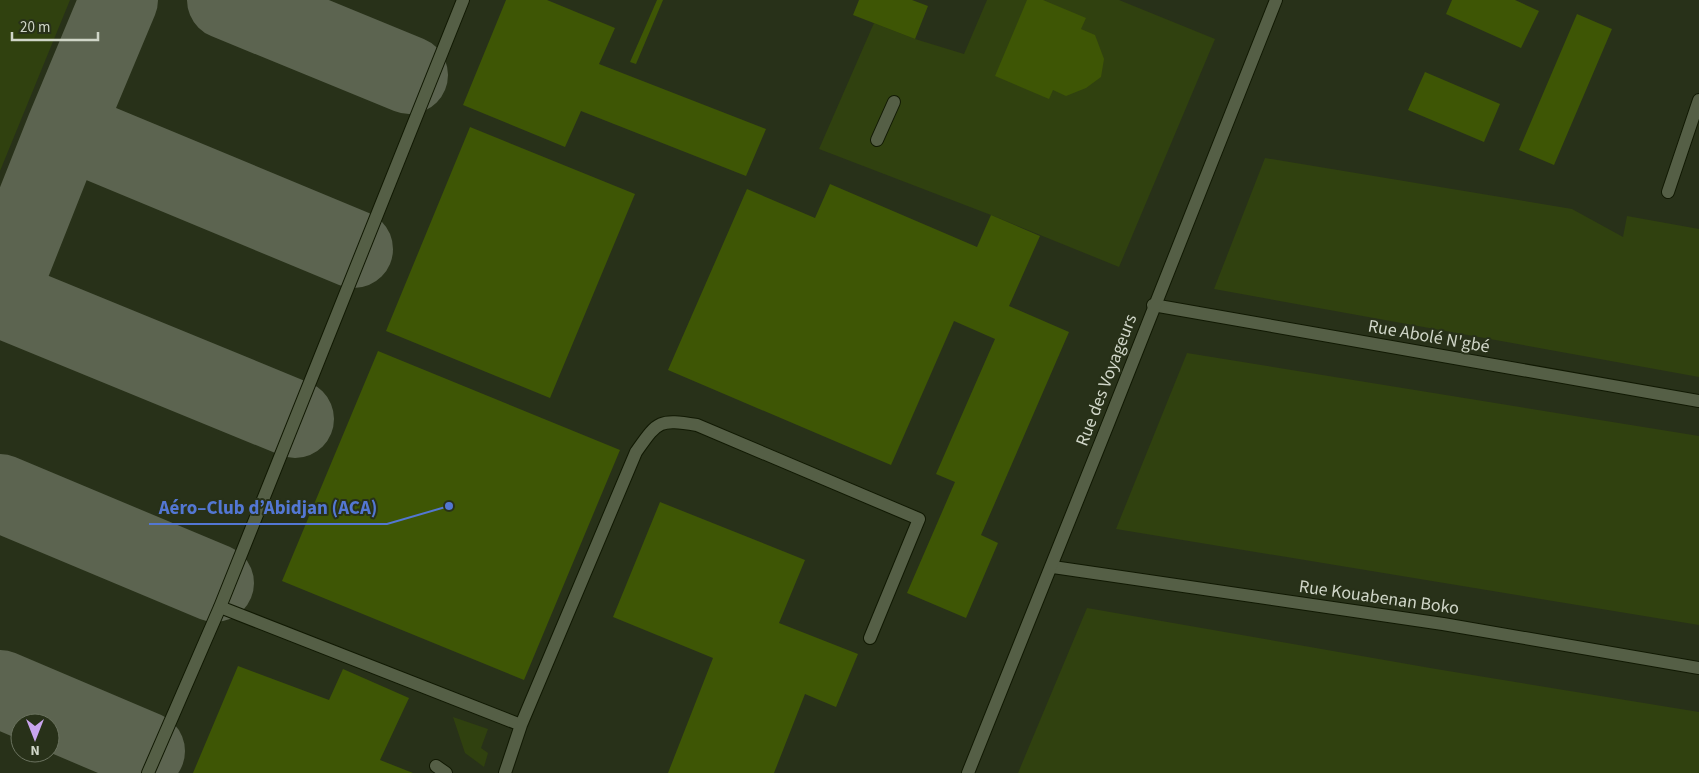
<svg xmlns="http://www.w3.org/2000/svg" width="1699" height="773" font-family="'Source Sans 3',sans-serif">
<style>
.green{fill:#30410f}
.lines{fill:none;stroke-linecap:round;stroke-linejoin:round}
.taxiway{stroke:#5c6450;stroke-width:78}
.building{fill:#3e5605}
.service-casing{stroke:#111903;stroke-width:14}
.pedestrian-casing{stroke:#111903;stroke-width:14}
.minor-casing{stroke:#111903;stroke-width:14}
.tertiary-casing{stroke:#111903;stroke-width:14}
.service{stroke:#555f46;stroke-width:12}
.pedestrian{stroke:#555f46;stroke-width:12}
.minor{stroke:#555f46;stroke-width:12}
.tertiary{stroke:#555f46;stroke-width:12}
.labels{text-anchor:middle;stroke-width:4;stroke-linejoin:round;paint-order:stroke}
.street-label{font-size:18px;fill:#d0d6c8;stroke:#283119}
.leader{fill:none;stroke:#5377d3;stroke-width:2}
.callout-dot{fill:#5377d3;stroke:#283119;stroke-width:2}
.callout-label{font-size:19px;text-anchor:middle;font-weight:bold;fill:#5377d3;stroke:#283119;stroke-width:4;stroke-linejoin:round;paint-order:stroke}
</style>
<rect width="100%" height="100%" fill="#283119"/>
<path class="green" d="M 0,0 L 70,0 L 0,171 Z
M 987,0 L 1119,0 L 1215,39 L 1119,267 L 991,215 L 819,149 L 874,23 L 915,39 L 964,54 Z
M 1265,158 L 1572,209 L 1623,237 L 1627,216 L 1699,229 L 1699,377 L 1214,289 Z
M 1187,353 L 1699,436 L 1699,625 L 1116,529 Z
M 1087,608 L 1436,669 L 1699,712 L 1699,773 L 1018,773 Z
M 453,717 L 488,729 L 481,748 L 488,753 L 484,767 L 465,753 Z"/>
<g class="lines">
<path class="taxiway" d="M 226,0 L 409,75
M 65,129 L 354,249
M 0,293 L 65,129 L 119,0
M 0,298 L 295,419
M 0,493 L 215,583
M 0,689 L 146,751"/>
</g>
<path class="building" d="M 506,0 L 547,0 L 615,28 L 599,64 L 766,129 L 746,176 L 581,111 L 565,147 L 463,105 Z
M 657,0 L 663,0 L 636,64 L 630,62 Z
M 859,0 L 912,0 L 928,6 L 915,39 L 853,15 Z
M 1027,0 L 1043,0 L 1086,18 L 1081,29 L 1095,35 L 1104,59 L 1101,77 L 1086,88 L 1066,96 L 1053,90 L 1049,99 L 995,76 Z
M 1452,0 L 1515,0 L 1539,11 L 1521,48 L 1446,14 Z
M 1577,14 L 1612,29 L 1554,165 L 1519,150 Z
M 1425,72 L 1500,104 L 1484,142 L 1408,110 Z
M 470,127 L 635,194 L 550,398 L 386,331 Z
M 830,184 L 977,247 L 991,215 L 1040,236 L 1009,306 L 1069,332 L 981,535 L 998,543 L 966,618 L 907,593 L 955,482 L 936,474 L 995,339 L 954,321 L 891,465 L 668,370 L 747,189 L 815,218 Z
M 378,351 L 620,450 L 524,680 L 282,581 Z
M 660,502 L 805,560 L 779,623 L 858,654 L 836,707 L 805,694 L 774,773 L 668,773 L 713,658 L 613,617 Z
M 238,666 L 329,700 L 343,669 L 409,698 L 380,760 L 413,773 L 193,773 Z"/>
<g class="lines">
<g class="service-casing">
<path id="service" d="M 220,607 L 521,725
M 436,766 L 446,773
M 148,773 L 220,607 L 463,0
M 505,773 L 521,725 L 636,452 C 658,421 658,419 697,425 L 919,519 L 870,638"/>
</g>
<g class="pedestrian-casing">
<path id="pedestrian" d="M 877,140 L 894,102"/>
</g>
<g class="minor-casing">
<path id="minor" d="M 1668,192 L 1699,100
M 1153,305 L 1699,401
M 1053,567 L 1443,624 L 1699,668"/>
</g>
<g class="tertiary-casing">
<path id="tertiary" d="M 968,773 C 1073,516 1173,258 1276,0"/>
</g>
<use href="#service" class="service"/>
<use href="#pedestrian" class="pedestrian"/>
<use href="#minor" class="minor"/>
<use href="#tertiary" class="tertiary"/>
</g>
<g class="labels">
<g class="street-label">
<text transform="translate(1429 336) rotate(10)" y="6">Rue Abolé N'gbé</text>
<text transform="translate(1106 380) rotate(-69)" y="6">Rue des Voyageurs</text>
<text transform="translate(1379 597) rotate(8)" y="6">Rue Kouabenan Boko</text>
</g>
</g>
<path class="leader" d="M449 506L387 524H149"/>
<circle class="callout-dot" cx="449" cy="506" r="5"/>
<g class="callout-label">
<text x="268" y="514">Aéro–Club d’Abidjan (ACA)</text>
</g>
<g transform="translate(35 738) rotate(180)"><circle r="24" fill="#283119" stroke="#6b735f"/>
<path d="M0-4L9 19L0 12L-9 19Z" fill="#c9a5ee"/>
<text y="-8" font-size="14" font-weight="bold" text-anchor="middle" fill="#d0d6c8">N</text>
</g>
<path d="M12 32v8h86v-8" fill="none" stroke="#d0d6c8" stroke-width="2.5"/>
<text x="20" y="32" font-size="15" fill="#d0d6c8" stroke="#283119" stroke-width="4" paint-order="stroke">20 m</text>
</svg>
